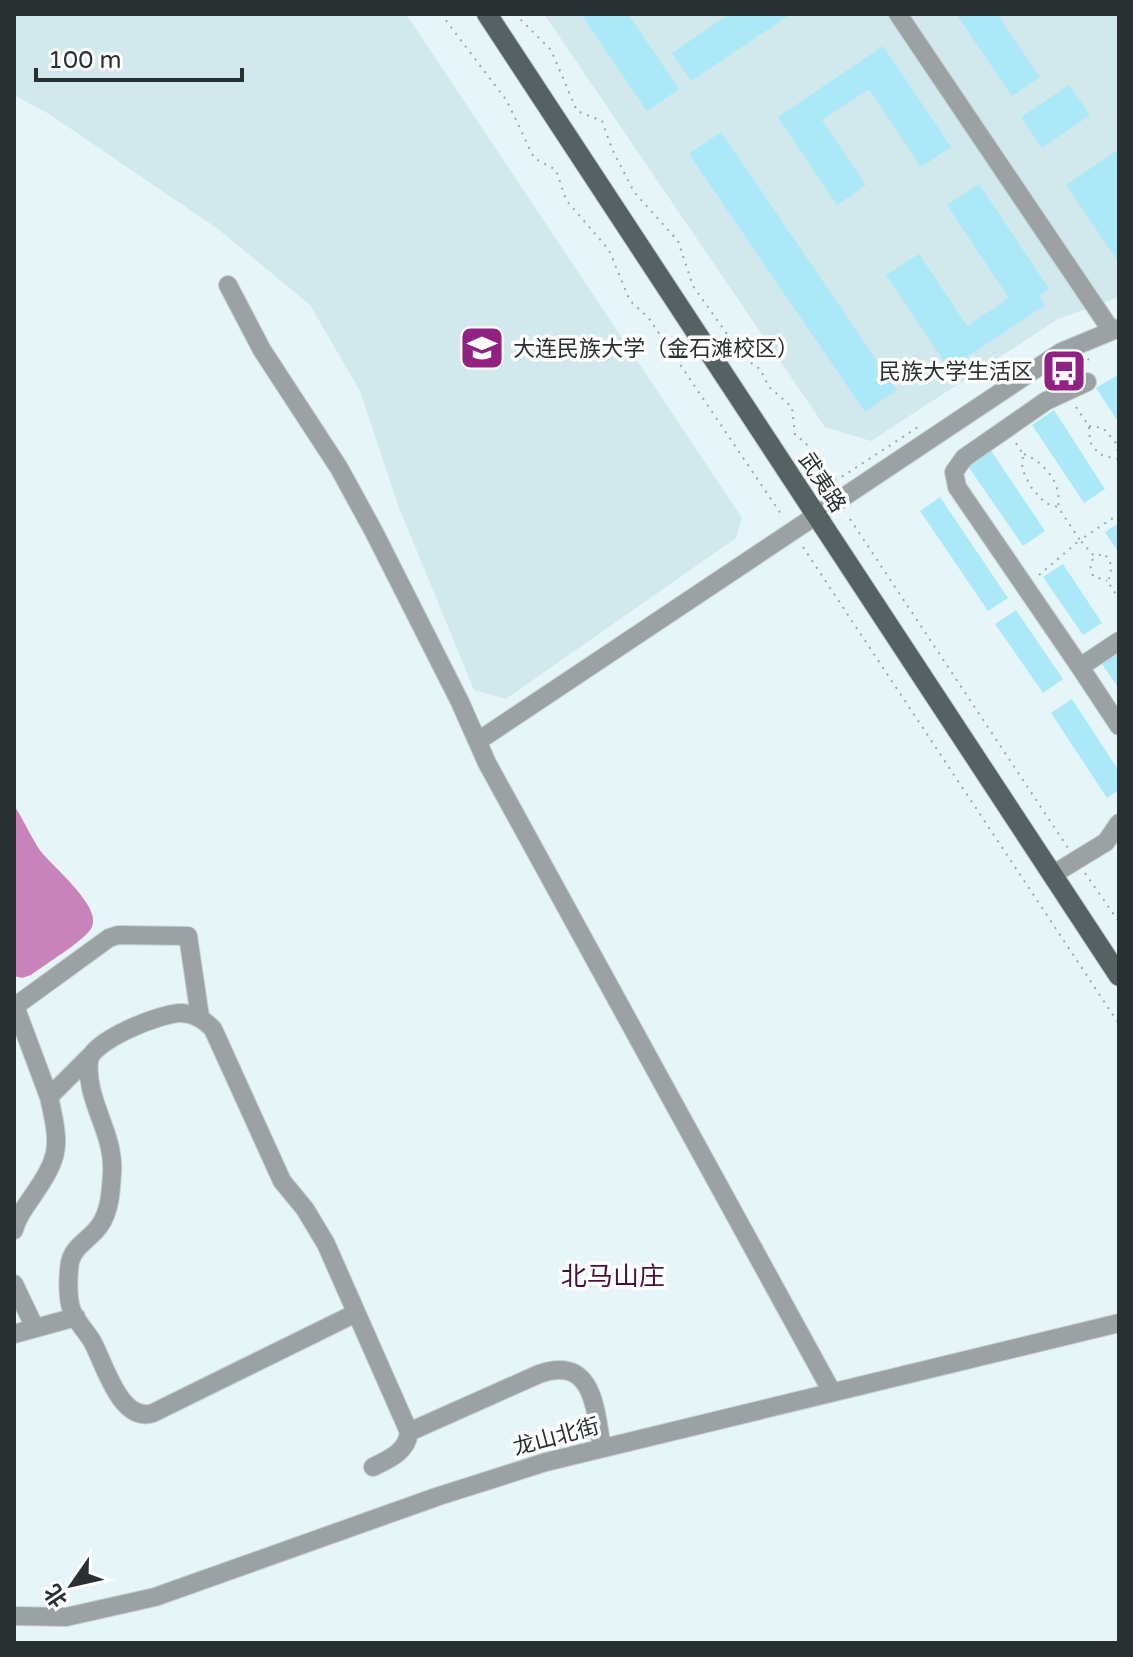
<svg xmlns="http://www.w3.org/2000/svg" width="1133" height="1657" font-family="'Varela Round','Noto Sans SC',sans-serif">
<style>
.built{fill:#d1e8ed}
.water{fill:#c884ba}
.building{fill:#ace9f8}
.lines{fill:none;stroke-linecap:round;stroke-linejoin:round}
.minor-casing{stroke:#c4d1d4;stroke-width:20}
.major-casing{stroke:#c4d1d4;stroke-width:22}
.path{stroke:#9ca7aa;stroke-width:2;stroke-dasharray:2 6;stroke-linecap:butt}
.minor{stroke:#9ca2a3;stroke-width:18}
.major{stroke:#566163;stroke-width:20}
.labels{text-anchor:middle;stroke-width:7;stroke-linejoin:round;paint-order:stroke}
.poi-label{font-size:22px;fill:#2a2f31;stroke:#fff;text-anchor:start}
.street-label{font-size:22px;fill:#2a2f31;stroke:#fff}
.quarter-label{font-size:26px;fill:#45103d;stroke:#fff}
</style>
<rect width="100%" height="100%" fill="#e6f5f8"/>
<path class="built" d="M 14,14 L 406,14 L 742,518 L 736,538 L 506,699 L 474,690 L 398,505 L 360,391 L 310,305 L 218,229 L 49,114 L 14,95 Z
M 544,14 L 1119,14 L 1119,297 L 1058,319 L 871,441 L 825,427 Z"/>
<path class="water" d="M 14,805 C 23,819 30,835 39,849 C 51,866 105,908 91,929 C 82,942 44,965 31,975 L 22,978 L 14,976 Z"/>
<path class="building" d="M 581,14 L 628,14 L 679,89 L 647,111 Z
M 729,14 L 791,14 L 691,81 L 672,53 Z
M 956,14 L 997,14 L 1040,77 L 1012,96 Z
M 883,46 L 951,147 L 921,167 L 869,89 L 822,120 L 866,185 L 837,205 L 778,117 Z
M 1069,85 L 1090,115 L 1042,148 L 1021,117 Z
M 721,132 L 897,390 L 865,412 L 689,154 Z
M 1119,149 L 1119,263 L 1066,185 Z
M 979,184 L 1049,289 L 1039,296 L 1045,305 L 949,369 L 886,275 L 919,254 L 967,326 L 1009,298 L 947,205 Z
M 1119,374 L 1119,423 L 1096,388 Z
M 1054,410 L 1105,489 L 1084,503 L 1032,425 Z
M 990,449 L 1045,531 L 1023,546 L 967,465 Z
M 940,497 L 1008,598 L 988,611 L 920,511 Z
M 1119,523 L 1119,553 L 1105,532 Z
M 1063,564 L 1102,623 L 1083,635 L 1043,577 Z
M 1016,610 L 1063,679 L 1043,693 L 995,624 Z
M 1119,652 L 1119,689 L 1102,664 Z
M 1072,699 L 1119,771 L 1119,790 L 1107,798 L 1051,713 Z"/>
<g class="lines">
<g class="minor-casing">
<path id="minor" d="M 898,14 L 1111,330
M 228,285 L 262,350 L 339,468 L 374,532 L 460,702 L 487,763 L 832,1392
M 1087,382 L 1046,401 L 964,458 L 954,472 L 957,487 L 1080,667 L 1119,641
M 1080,667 L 1119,726
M 478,741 L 1061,352 L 1119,328
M 1052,875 L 1106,842 L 1119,823
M 15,1006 L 49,1097 L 90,1056
M 14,1007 L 109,938 L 118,935 L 188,936 L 200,1017
M 14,1230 C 17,1217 25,1207 32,1197 C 61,1155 60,1146 49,1097
M 14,1284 L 35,1328
M 356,1313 L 153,1413 C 120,1424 104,1362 92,1341 C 86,1331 76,1321 72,1311 C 67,1298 68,1275 70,1262 C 74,1245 91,1239 100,1225 C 110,1211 111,1190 112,1173 C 115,1133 85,1101 89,1061 C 91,1041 162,1012 182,1013 C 196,1014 204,1020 213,1029 L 282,1181 L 305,1209 L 326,1244 L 409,1432 C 407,1452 389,1459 373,1467
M 14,1334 L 76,1317
M 409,1432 L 539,1374 C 594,1355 595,1409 602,1448
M 14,1616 L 66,1617 L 155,1597 L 439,1496 L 546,1462 L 1119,1323"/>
</g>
<g class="major-casing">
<path id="major" d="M 487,14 L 1119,976"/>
</g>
<path class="path" d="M 441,14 L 507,101 L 534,158 L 556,170 L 566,200 L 609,250 L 630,301 L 648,317 L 781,514
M 515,14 L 551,50 L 577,111 L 602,121 L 612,149 L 634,192 L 678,241 L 693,286 L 744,358 L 760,369 L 769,387 L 792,407 L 795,435 L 806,443 L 819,473 L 840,478 L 918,427
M 1059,374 L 1089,359
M 1076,407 L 1089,426 L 1090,442 L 1099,454 L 1119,460
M 1089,426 L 1103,428 L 1116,443 L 1119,457
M 1016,443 L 1023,454 L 1022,469 L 1031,487 L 1045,503 L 1058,507 L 1080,540 L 1119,514
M 1024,454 C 1045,463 1062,483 1058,507
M 819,473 L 825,485 L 839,478
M 850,519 L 1068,848
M 803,547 L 1119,1024
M 1093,559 L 1090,565 L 1093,576 L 1107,581
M 1039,575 L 1080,540 L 1094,556 L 1105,554 L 1112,566 L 1108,582 L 1119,599
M 1085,873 L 1119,922"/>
<use href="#minor" class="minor"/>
<use href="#major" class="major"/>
</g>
<defs>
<g id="university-square" transform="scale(2.3)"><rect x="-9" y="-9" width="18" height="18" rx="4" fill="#912182" stroke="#fff"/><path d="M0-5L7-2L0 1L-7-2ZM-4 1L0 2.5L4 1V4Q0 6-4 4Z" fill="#fff"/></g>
<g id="bus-square" transform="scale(2.3)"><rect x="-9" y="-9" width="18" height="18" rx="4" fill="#912182" stroke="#fff"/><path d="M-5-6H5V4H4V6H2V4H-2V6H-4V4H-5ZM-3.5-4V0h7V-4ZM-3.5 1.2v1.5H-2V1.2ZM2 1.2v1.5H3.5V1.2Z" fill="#fff"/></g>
</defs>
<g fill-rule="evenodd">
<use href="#university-square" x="482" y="348"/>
<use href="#bus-square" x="1064" y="371"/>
</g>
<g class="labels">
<g class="poi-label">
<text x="513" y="356">大连民族大学（金石滩校区）</text>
<text x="1033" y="379" text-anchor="end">民族大学生活区</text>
</g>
<g class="street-label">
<text transform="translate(823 482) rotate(57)" y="8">武夷路</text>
<text transform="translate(556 1436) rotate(-15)" y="8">龙山北街</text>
</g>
<g class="quarter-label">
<text x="613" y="1285">北马山庄</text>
</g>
</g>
<rect width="1133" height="1657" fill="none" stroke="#2a2f31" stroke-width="32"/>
<g transform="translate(72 1585) rotate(236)" stroke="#ffffff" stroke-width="6" paint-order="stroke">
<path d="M0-6L14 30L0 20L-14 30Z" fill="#2a2f31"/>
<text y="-12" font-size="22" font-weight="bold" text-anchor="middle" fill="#2a2f31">北</text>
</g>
<path d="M36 68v12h206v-12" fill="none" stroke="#2a2f31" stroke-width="4"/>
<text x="48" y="68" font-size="24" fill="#2a2f31" stroke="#ffffff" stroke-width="6" paint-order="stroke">100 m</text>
</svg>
